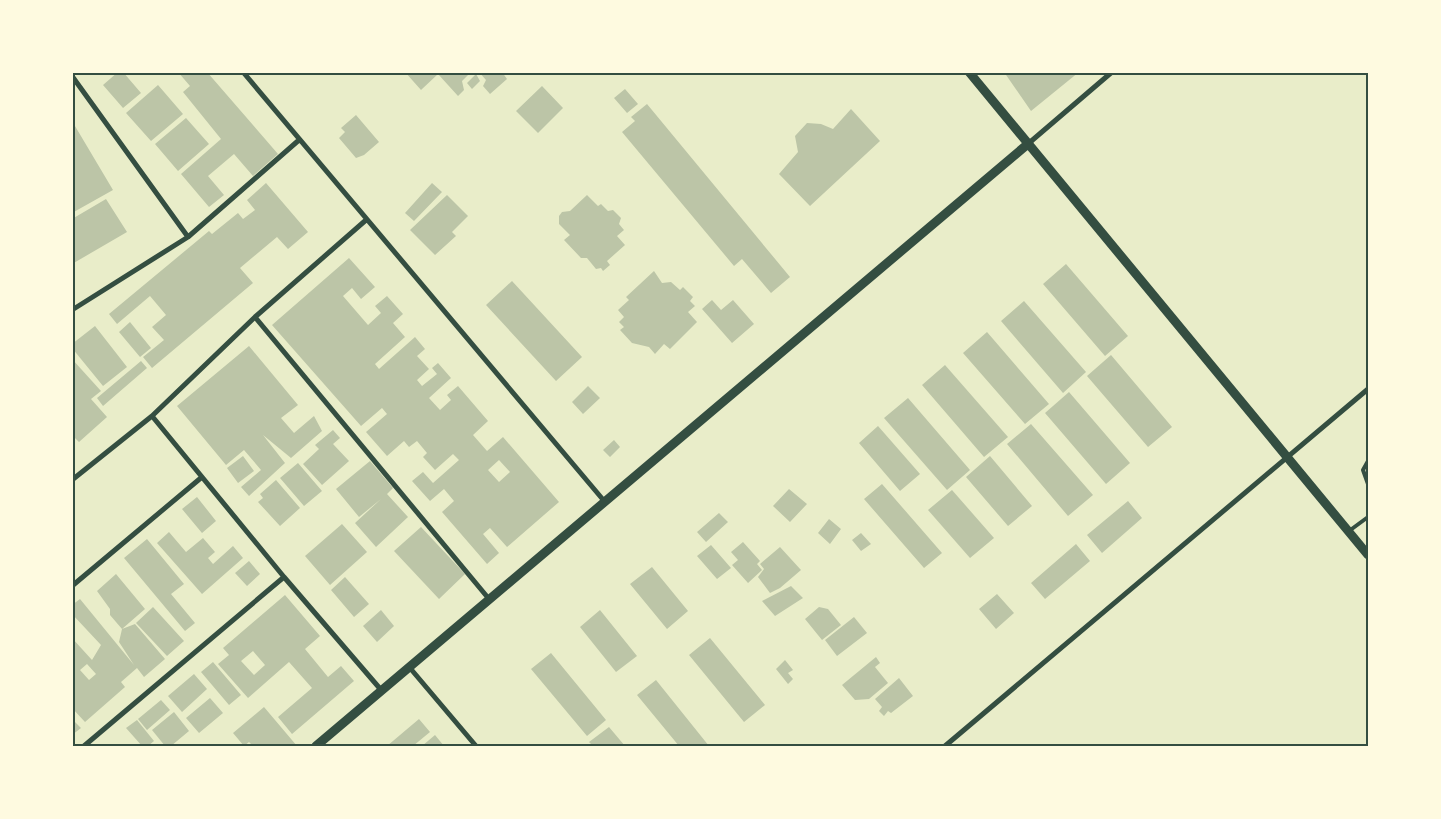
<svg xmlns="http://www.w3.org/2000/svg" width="1441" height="819" font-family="'Asap Condensed',sans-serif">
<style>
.building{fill:#bcc5a7;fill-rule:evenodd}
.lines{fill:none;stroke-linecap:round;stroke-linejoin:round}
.service{stroke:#344e41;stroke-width:4}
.minor{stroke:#344e41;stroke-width:5}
.tertiary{stroke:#344e41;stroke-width:9}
.neatline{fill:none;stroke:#344e41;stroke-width:2}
</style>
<rect width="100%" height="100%" fill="#e9edc9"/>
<path class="building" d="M 118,72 L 123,72 L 141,93 L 123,108 L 103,85 Z
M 178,72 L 207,72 L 278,154 L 253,176 L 234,154 L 208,176 L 224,195 L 209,207 L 181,174 L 221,139 L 183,92 L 190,86 Z
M 405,72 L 471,72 L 462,81 L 464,90 L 458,96 L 438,74 L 421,90 Z
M 479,72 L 502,72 L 507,79 L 490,94 L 483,86 L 486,80 Z
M 1004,72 L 1079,72 L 1031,111 Z
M 476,74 L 480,81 L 472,89 L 467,83 Z
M 158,85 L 183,114 L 151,141 L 126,113 Z
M 542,86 L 563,108 L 538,133 L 516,111 Z
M 625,89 L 638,104 L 627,113 L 614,98 Z
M 647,104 L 790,277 L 771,293 L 742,259 L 734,266 L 622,132 L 635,121 L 631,117 Z
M 851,109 L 880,141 L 810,206 L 779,174 L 798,152 L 795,136 L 807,123 L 821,124 L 833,129 Z
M 356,115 L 379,142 L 364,155 L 356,158 L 339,138 L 345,132 L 341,128 Z
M 186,118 L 209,144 L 178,171 L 155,144 Z
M 72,121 L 113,190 L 72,213 Z
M 266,183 L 308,232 L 288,249 L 277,237 L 240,268 L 253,283 L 152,368 L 143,357 L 164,340 L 152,327 L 166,315 L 150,296 L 117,324 L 109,314 L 209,231 L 212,234 L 238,213 L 243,219 L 255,210 L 247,200 Z
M 432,183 L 442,192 L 414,221 L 405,213 Z
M 447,195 L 468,216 L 452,232 L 456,236 L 435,255 L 410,230 Z
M 587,195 L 598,206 L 601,204 L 608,211 L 613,210 L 621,218 L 619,224 L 624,230 L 617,236 L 625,245 L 607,261 L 610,265 L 603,271 L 601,268 L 596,269 L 587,258 L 581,258 L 564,240 L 570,235 L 559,224 L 559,216 L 562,212 L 570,211 Z
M 106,199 L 127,232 L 72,264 L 72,219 Z
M 349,258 L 375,287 L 361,299 L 352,288 L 343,296 L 368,325 L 381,313 L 375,306 L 387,296 L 403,314 L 393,323 L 405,337 L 375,364 L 379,369 L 415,337 L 425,349 L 417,356 L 429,369 L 417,380 L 422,386 L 437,374 L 432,368 L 438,363 L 451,378 L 429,398 L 440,410 L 451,400 L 447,395 L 458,386 L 488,421 L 473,435 L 487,451 L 503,437 L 559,502 L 507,547 L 490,528 L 483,534 L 499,553 L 487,564 L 442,512 L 454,501 L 444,489 L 430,501 L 412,481 L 423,472 L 433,483 L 459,460 L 453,454 L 435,470 L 423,457 L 427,453 L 417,441 L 409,447 L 404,441 L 387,456 L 366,432 L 387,414 L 382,408 L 361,426 L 272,325 ZM 499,460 L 510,472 L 499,482 L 488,470 Z
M 1066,264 L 1128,336 L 1105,356 L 1043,284 Z
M 654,271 L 662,283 L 671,282 L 680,290 L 683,287 L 693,297 L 690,301 L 695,306 L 688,312 L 697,322 L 670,349 L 664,344 L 655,354 L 649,347 L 632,343 L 620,330 L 624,327 L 619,322 L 624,317 L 618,310 L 629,300 L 626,297 Z
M 512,281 L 582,357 L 556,381 L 486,305 Z
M 712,300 L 721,310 L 733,300 L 754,324 L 732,343 L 702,309 Z
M 1024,301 L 1086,372 L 1063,393 L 1001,321 Z
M 130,322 L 151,348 L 140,357 L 119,332 Z
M 95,326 L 127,367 L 103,386 L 72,348 L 72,344 Z
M 987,332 L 1049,404 L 1025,424 L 963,353 Z
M 249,346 L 298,405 L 281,418 L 294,433 L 314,416 L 322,431 L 291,458 L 263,435 L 285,463 L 249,496 L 241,487 L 261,470 L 244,450 L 226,465 L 177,406 Z
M 1111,355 L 1172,427 L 1148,447 L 1087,376 Z
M 72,359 L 101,391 L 91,399 L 107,417 L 79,442 L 72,435 Z
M 141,361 L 147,368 L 103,406 L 97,398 Z
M 945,365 L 1008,437 L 984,457 L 922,385 Z
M 588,386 L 600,398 L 583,414 L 572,402 Z
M 1069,392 L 1130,463 L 1106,484 L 1045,413 Z
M 908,398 L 970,470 L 947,490 L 884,418 Z
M 1031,424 L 1093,495 L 1068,516 L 1007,444 Z
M 878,426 L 920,474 L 900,491 L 859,443 Z
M 333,430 L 340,438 L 333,444 L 349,461 L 322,485 L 303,464 L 319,449 L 315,445 Z
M 614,440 L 620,447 L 610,457 L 603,450 Z
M 243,456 L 254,471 L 238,483 L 227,468 Z
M 990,456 L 1032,506 L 1008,526 L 966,477 Z
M 370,461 L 393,488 L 387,494 L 408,517 L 376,547 L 355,523 L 381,499 L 359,517 L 336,489 Z
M 298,463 L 322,491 L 304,506 L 280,478 Z
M 276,480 L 300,508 L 280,526 L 258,502 L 263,498 L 260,494 Z
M 882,484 L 942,553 L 924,568 L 864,499 Z
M 789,489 L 807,504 L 790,522 L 773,506 Z
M 952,490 L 994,538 L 970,558 L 928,510 Z
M 197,497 L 216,521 L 202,533 L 182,509 Z
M 1128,501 L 1142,518 L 1102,553 L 1087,535 Z
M 719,513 L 728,522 L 706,542 L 697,532 Z
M 829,519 L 841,529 L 830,544 L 818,533 Z
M 342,524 L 367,552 L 330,585 L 305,556 Z
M 421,527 L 465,574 L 439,599 L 394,551 Z
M 169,532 L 186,552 L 203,538 L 215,552 L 208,558 L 213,564 L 233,546 L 243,558 L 202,594 L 157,543 Z
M 861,533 L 871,544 L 861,551 L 852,540 Z
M 147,539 L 184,584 L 171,594 L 195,623 L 185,631 L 124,558 Z
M 743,542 L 760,561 L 757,564 L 762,570 L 748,583 L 732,565 L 738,560 L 731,552 Z
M 1076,544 L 1090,561 L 1045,599 L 1031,583 Z
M 711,545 L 731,568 L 717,579 L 697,556 Z
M 780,547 L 801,570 L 780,588 L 770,593 L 758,577 L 764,569 L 760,564 Z
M 249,561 L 260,574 L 247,586 L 235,573 Z
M 652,567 L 688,611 L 667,629 L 630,584 Z
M 116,574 L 145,609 L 122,629 L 110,615 L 110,609 L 97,591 Z
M 345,577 L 369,604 L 354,617 L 331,590 Z
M 791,586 L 803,598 L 775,616 L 762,601 Z
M 997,594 L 1014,613 L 996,629 L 979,609 Z
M 285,595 L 320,636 L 305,649 L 328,677 L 341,666 L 354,681 L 292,734 L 278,717 L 312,688 L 289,662 L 248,698 L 218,664 L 229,655 L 223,648 ZM 253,651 L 265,665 L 254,675 L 241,661 Z
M 80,599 L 134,665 L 119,642 L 122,629 L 135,624 L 165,659 L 144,677 L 137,668 L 121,682 L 125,687 L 85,722 L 72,708 L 72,638 L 92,660 L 101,645 L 72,614 L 72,605 ZM 87,664 L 96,674 L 89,680 L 80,670 Z
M 153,607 L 184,641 L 167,656 L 136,623 Z
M 819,607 L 828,609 L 841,625 L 822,640 L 805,619 Z
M 381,610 L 394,626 L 377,642 L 363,626 Z
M 600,610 L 637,656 L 616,672 L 580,627 Z
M 854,617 L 867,633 L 837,656 L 825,640 Z
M 710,638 L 765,705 L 744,722 L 689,655 Z
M 551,653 L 606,720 L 587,736 L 531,669 Z
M 876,657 L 880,663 L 875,667 L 888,683 L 869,699 L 855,700 L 842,685 Z
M 785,660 L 793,670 L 788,673 L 793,679 L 788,684 L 776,669 Z
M 213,662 L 241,695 L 229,705 L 201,672 Z
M 194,674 L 207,689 L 182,712 L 168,696 Z
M 899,678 L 913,696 L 891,713 L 888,711 L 884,716 L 879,711 L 882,707 L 875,699 Z
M 656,680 L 709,746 L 679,746 L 637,695 Z
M 210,698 L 223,713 L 199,733 L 186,718 Z
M 161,700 L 170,710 L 147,730 L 138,719 Z
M 264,707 L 297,746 L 253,746 L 249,742 L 244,746 L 233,733 Z
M 174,712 L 189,731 L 171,746 L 165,746 L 152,730 Z
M 72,719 L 81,728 L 72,735 Z
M 419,719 L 430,732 L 413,746 L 387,746 Z
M 137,720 L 154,741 L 148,746 L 142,746 L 126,728 Z
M 609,727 L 625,746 L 593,746 L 589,742 Z
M 435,735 L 444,746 L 422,746 Z"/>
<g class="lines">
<path class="service" d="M 1368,461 L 1363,470 L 1368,484
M 1349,531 L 1368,517"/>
<path class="minor" d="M 243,72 L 605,502
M 72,76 L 188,237
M 1029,143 L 1112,72
M 72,310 L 188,237 L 299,140
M 255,317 L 489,599
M 152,416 L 284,577 L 382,691
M 72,480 L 152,416 L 255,317 L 366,220
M 72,586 L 202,477
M 410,668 L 476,746
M 84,746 L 284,577
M 945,746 L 1368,389"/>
<path class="tertiary" d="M 969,72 L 1368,555
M 316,746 L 1029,143"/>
</g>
<rect width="1441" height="819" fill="none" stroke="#fefae0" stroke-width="148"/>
<rect x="74" y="74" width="1293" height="671" class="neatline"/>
</svg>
